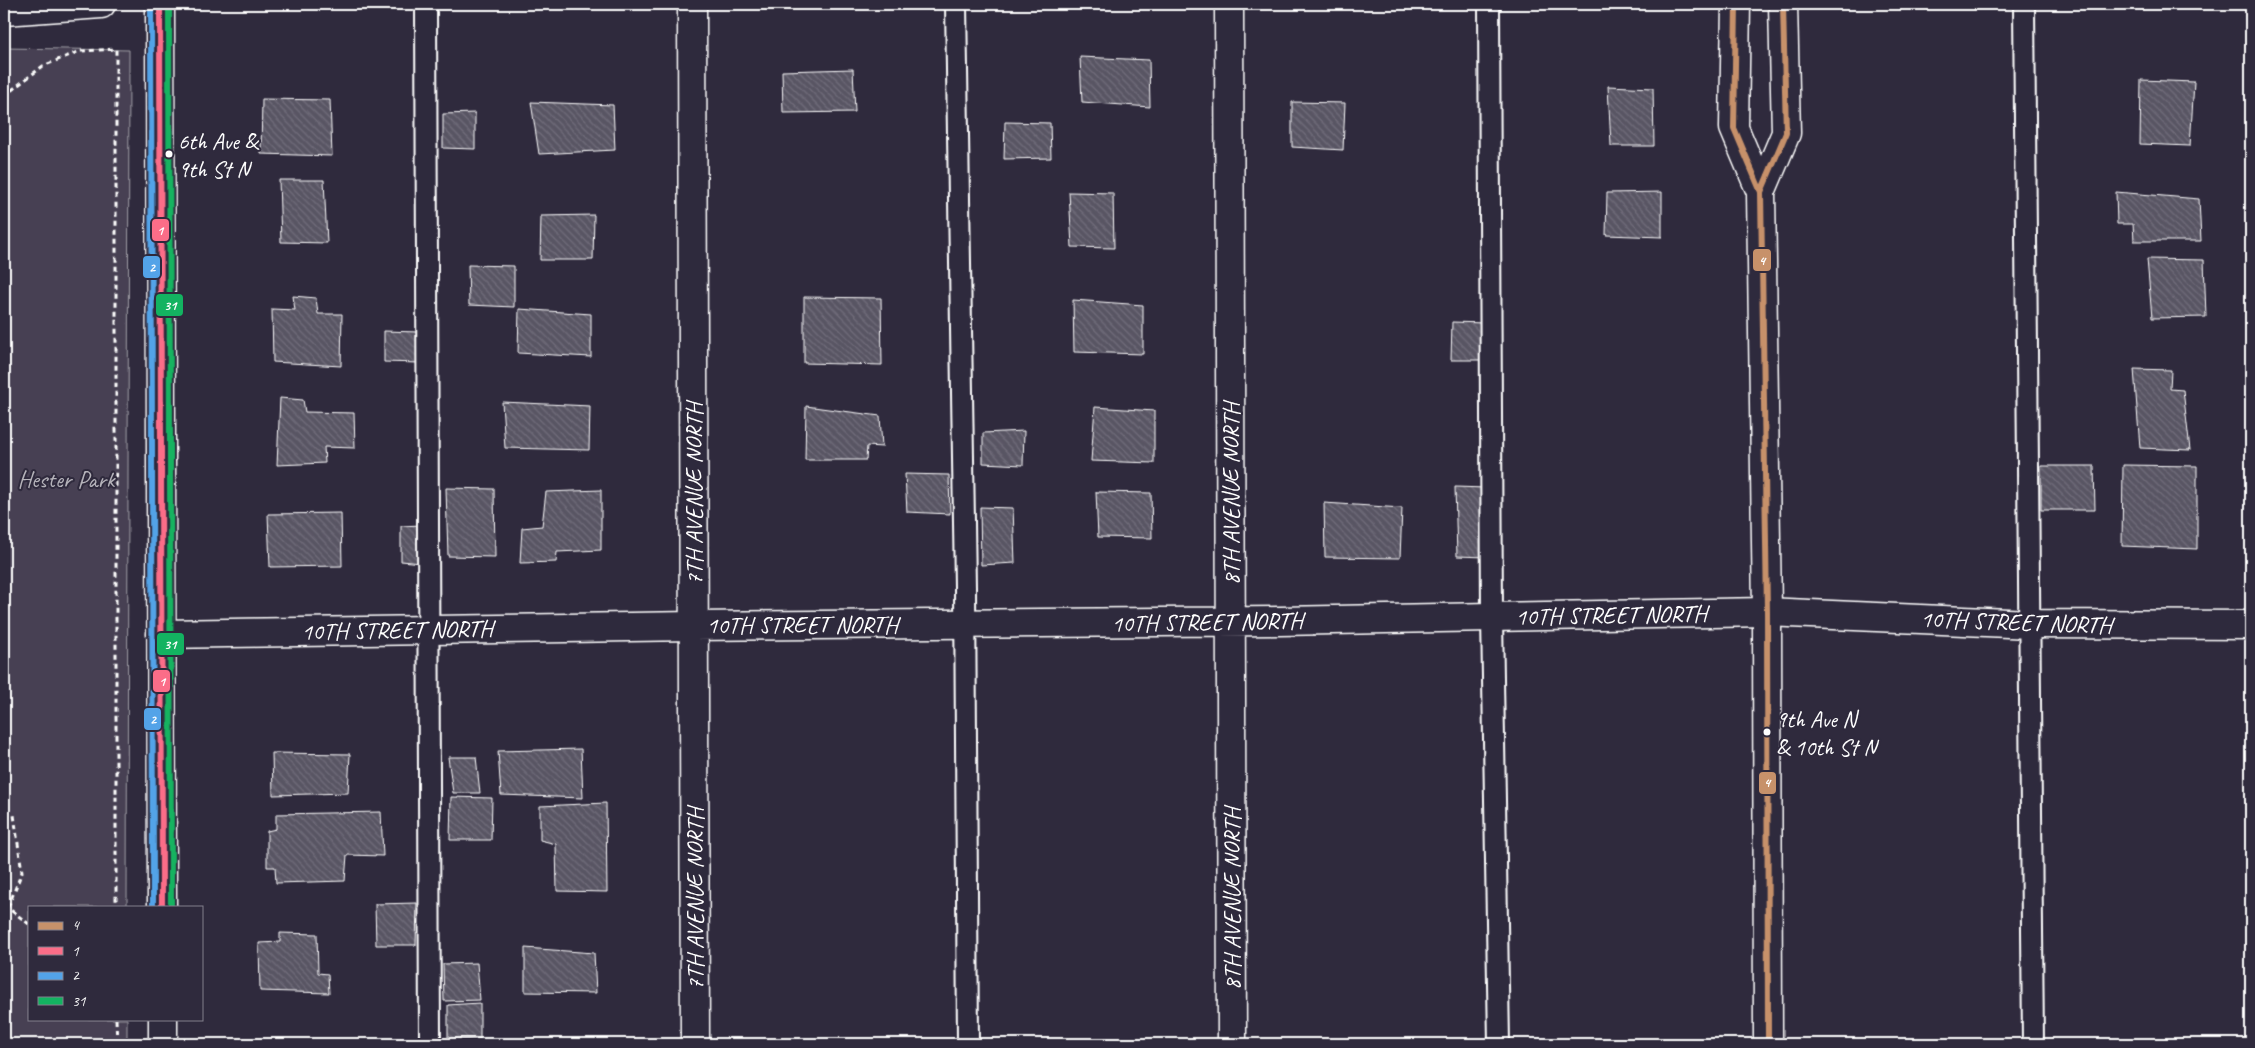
<svg xmlns="http://www.w3.org/2000/svg" width="2255" height="1048" font-family="Caveat,sans-serif">
<style>
.park{fill:#464152;stroke:#a2a0a8}
.building{fill:url(#building-back-hatch);stroke:#fff}
.lines{fill:none;stroke-linecap:round;stroke-linejoin:round}
.service-casing{stroke:#fff;stroke-width:24}
.minor-casing{stroke:#fff;stroke-width:31}
.tertiary-casing{stroke:#fff;stroke-width:31}
.secondary-casing{stroke:#fff;stroke-width:31}
.path{stroke:#fff;stroke-width:3;stroke-dasharray:5 4;stroke-linecap:butt}
.service{stroke:#2f2a3d;stroke-width:20}
.minor{stroke:#2f2a3d;stroke-width:28}
.tertiary{stroke:#2f2a3d;stroke-width:28}
.secondary{stroke:#2f2a3d;stroke-width:28}
.bus-1-casing{stroke:#2f2a3d;stroke-width:10}
.bus-2-casing{stroke:#2f2a3d;stroke-width:10}
.bus-3-casing{stroke:#2f2a3d;stroke-width:10}
.bus-4-casing{stroke:#2f2a3d;stroke-width:10}
.bus-1{stroke:#c7916a;stroke-width:6}
.bus-2{stroke:#fb6d88;stroke-width:6}
.bus-3{stroke:#53a3e8;stroke-width:6}
.bus-4{stroke:#13b361;stroke-width:6}
.bus-dot{fill:#fff;stroke:#2f2a3d;stroke-width:2}
.labels{text-anchor:middle;stroke-width:4;stroke-linejoin:round;paint-order:stroke}
.bus-label{font-size:23px;fill:#fff;stroke:#2f2a3d;text-anchor:start}
.park-label{font-size:24px;fill:#b5b3ba;stroke:#2f2a3d}
.street-label{font-size:24px;fill:#fff;stroke:#2f2a3d}
.line-badge{stroke:#2f2a3d;stroke-width:2}
.badge-label{font-size:14px;text-anchor:middle;font-weight:bold;fill:#fff}
</style>
<defs>
<pattern id="building-back-hatch" width="6" height="6" patternUnits="userSpaceOnUse" patternTransform="scale(1.25)"><rect width="6" height="6" fill="#595564"/><path d="M-1 5l2 2M0 0l6 6M5-1l2 2" fill="none" stroke="#726e7b"/></pattern>
</defs>
<rect width="100%" height="100%" fill="#2f2a3d"/>
<filter id="ink" filterUnits="userSpaceOnUse"><feTurbulence type="fractalNoise" baseFrequency=".02" numOctaves="2"/><feDisplacementMap in="SourceGraphic" scale="10" xChannelSelector="R" yChannelSelector="G"/><feConvolveMatrix kernelMatrix="1 2 1 2 8 2 1 2 1" color-interpolation-filters="sRGB"/></filter>
<g filter="url(#ink)">
<path class="park" d="M 4,48 L 129,50 L 127,907 L 29,907 L 29,1019 L 127,1019 L 127,1044 L 4,1044 Z"/>
<path class="building" d="M 1080,57 L 1149,60 L 1150,107 L 1082,102 Z
M 853,69 L 855,112 L 783,113 L 782,71 Z
M 2141,80 L 2194,82 L 2190,146 L 2140,144 Z
M 1608,86 L 1653,88 L 1654,146 L 1611,146 Z
M 262,99 L 330,100 L 332,156 L 261,154 Z
M 531,102 L 613,105 L 615,150 L 539,154 Z
M 1292,102 L 1345,103 L 1343,150 L 1292,147 Z
M 475,113 L 475,149 L 443,148 L 443,114 Z
M 1005,122 L 1050,123 L 1051,158 L 1004,159 Z
M 279,180 L 324,180 L 327,243 L 281,242 Z
M 1069,192 L 1113,193 L 1114,248 L 1072,247 Z
M 1662,192 L 1662,237 L 1606,235 L 1607,193 Z
M 2116,192 L 2199,199 L 2201,241 L 2134,241 L 2133,224 L 2117,224 Z
M 594,215 L 593,260 L 540,260 L 541,216 Z
M 2147,259 L 2204,260 L 2206,317 L 2152,318 Z
M 468,265 L 514,266 L 514,307 L 469,305 Z
M 293,296 L 316,298 L 318,314 L 342,314 L 341,366 L 273,362 L 272,309 L 295,310 Z
M 804,297 L 881,298 L 882,365 L 804,363 Z
M 1073,300 L 1143,305 L 1143,354 L 1074,352 Z
M 519,309 L 591,314 L 591,357 L 518,353 Z
M 1452,322 L 1484,323 L 1485,360 L 1451,360 Z
M 384,331 L 418,332 L 419,363 L 384,362 Z
M 2134,369 L 2171,370 L 2170,389 L 2183,390 L 2190,450 L 2140,448 Z
M 280,398 L 303,400 L 305,412 L 354,413 L 355,448 L 324,447 L 325,463 L 277,465 Z
M 502,402 L 590,406 L 589,450 L 505,448 Z
M 806,406 L 880,416 L 882,447 L 867,446 L 866,460 L 805,460 Z
M 1095,407 L 1154,411 L 1154,463 L 1091,461 Z
M 1024,431 L 1023,465 L 983,463 L 983,433 Z
M 2123,465 L 2197,466 L 2197,549 L 2122,546 Z
M 2041,466 L 2094,466 L 2095,510 L 2041,510 Z
M 905,474 L 949,475 L 950,514 L 907,512 Z
M 1455,487 L 1486,488 L 1486,557 L 1457,556 Z
M 446,488 L 494,489 L 495,557 L 448,556 Z
M 601,490 L 601,550 L 557,552 L 556,562 L 520,563 L 522,528 L 542,526 L 546,492 Z
M 1096,492 L 1151,493 L 1152,538 L 1098,537 Z
M 1324,503 L 1402,508 L 1400,558 L 1325,557 Z
M 980,507 L 1013,508 L 1015,563 L 981,565 Z
M 341,513 L 342,566 L 270,567 L 268,514 Z
M 421,525 L 421,563 L 401,561 L 401,526 Z
M 581,749 L 583,798 L 501,795 L 498,751 Z
M 272,753 L 350,754 L 348,793 L 273,795 Z
M 448,757 L 476,757 L 480,793 L 453,793 Z
M 451,797 L 492,798 L 491,840 L 450,840 Z
M 606,803 L 607,892 L 557,891 L 556,844 L 540,840 L 540,806 Z
M 381,812 L 383,856 L 347,855 L 345,881 L 276,883 L 275,867 L 267,867 L 267,831 L 276,829 L 276,814 Z
M 417,903 L 416,945 L 376,945 L 375,904 Z
M 280,933 L 317,934 L 318,973 L 328,974 L 329,993 L 260,991 L 259,943 L 280,942 Z
M 525,948 L 594,953 L 596,993 L 525,992 Z
M 477,963 L 480,1000 L 444,1001 L 443,964 Z
M 480,1003 L 480,1039 L 448,1040 L 448,1005 Z
M 320,1040 L 320,1044 L 277,1044 L 277,1041 Z"/>
<g class="lines">
<g class="service-casing">
<path id="service" d="M 426,4 L 430,1044
M 956,4 L 965,587 L 968,1044
M 1489,4 L 1492,617 L 1499,1044
M 2024,4 L 2033,1044"/>
</g>
<g class="minor-casing">
<path id="minor" d="M 692,4 L 695,1044
M 1229,4 L 1232,1044
M 4,11 L 101,4
M 161,634 L 694,626 L 1280,621 L 1767,612 L 2030,624 L 2251,625"/>
</g>
<g class="tertiary-casing">
<path id="tertiary" d="M 160,4 L 162,907
M 163,1019 L 163,1044"/>
</g>
<g class="secondary-casing">
<path id="secondary" d="M 1736,4 L 1734,128 L 1761,192 L 1767,612 L 1768,1044
M 1761,192 L 1786,133 L 1783,4"/>
</g>
<path class="path" d="M 4,96 L 43,66 L 80,51 L 116,49 L 116,907
M 4,905 L 29,924
M 8,907 L 22,872 L 14,815
M 116,1019 L 117,1044"/>
<use href="#service" class="service"/>
<use href="#minor" class="minor"/>
<use href="#tertiary" class="tertiary"/>
<use href="#secondary" class="secondary"/>
<g class="bus-1-casing">
<path id="bus-1" d="M 1736,4 L 1734,128 L 1761,192 L 1767,612 L 1768,1044
M 1761,192 L 1786,133 L 1783,4"/>
</g>
<g class="bus-2-casing">
<path id="bus-2" d="M 160,4 L 162,907"/>
</g>
<g class="bus-3-casing">
<path id="bus-3" d="M 151,4 L 153,907"/>
</g>
<g class="bus-4-casing">
<path id="bus-4" d="M 169,4 L 171,907"/>
</g>
<use href="#bus-1" class="bus-1"/>
<use href="#bus-2" class="bus-2"/>
<use href="#bus-3" class="bus-3"/>
<use href="#bus-4" class="bus-4"/>
</g>
</g>
<g class="bus-dot">
<circle cx="169" cy="154" r="4.5"/>
<circle cx="1767" cy="732" r="4.5"/>
</g>
<g class="labels">
<g class="bus-label">
<text x="178" y="149">6th Ave &amp;<tspan x="178" dy="28">9th St N</tspan></text>
<text x="1776" y="727">9th Ave N<tspan x="1776" dy="28">&amp; 10th St N</tspan></text>
</g>
<g class="park-label">
<text x="66" y="487">Hester Park</text>
</g>
<g class="street-label">
<text transform="translate(694 494) rotate(-90)" y="8">7TH AVENUE NORTH</text>
<text transform="translate(1231 494) rotate(-90)" y="8">8TH AVENUE NORTH</text>
<text transform="translate(1611 615) rotate(-1)" y="8">10TH STREET NORTH</text>
<text transform="translate(1207 622) rotate(-1)" y="8">10TH STREET NORTH</text>
<text transform="translate(2016 622) rotate(2)" y="8">10TH STREET NORTH</text>
<text x="802" y="633">10TH STREET NORTH</text>
<text transform="translate(397 630) rotate(-1)" y="8">10TH STREET NORTH</text>
<text transform="translate(695 899) rotate(-90)" y="8">7TH AVENUE NORTH</text>
<text transform="translate(1232 899) rotate(-90)" y="8">8TH AVENUE NORTH</text>
</g>
</g>
<g class="line-badge">
<rect x="151" y="218" width="19" height="24" rx="5" fill="#fb6d88"/>
<rect x="1752" y="248" width="20" height="24" rx="5" fill="#c7916a"/>
<rect x="142" y="255" width="19" height="24" rx="5" fill="#53a3e8"/>
<rect x="155" y="293" width="29" height="24" rx="5" fill="#13b361"/>
<rect x="156" y="632" width="29" height="24" rx="5" fill="#13b361"/>
<rect x="152" y="669" width="19" height="24" rx="5" fill="#fb6d88"/>
<rect x="143" y="707" width="19" height="24" rx="5" fill="#53a3e8"/>
<rect x="1758" y="771" width="19" height="24" rx="5" fill="#c7916a"/>
</g>
<g class="badge-label">
<text x="160" y="235">1</text>
<text x="1762" y="265">4</text>
<text x="152" y="272">2</text>
<text x="170" y="310">31</text>
<text x="170" y="649">31</text>
<text x="162" y="686">1</text>
<text x="153" y="724">2</text>
<text x="1767" y="787">4</text>
</g>
<rect width="2255" height="1048" fill="none" stroke="#2f2a3d" stroke-width="20"/>
<rect x="10" y="10" width="2235" height="1028" fill="none" stroke="#fff" stroke-width="2" filter="url(#ink)"/>
<rect x="28" y="906" width="175" height="115" fill="#2f2a3d" stroke="#827f8b"/>
<rect x="38" y="922" width="25" height="8" fill="#c7916a" stroke="#827f8b"/>
<text x="72" y="930" font-size="15" fill="#ffffff">4</text>
<rect x="38" y="947" width="25" height="8" fill="#fb6d88" stroke="#827f8b"/>
<text x="72" y="956" font-size="15" fill="#ffffff">1</text>
<rect x="38" y="972" width="25" height="8" fill="#53a3e8" stroke="#827f8b"/>
<text x="72" y="980" font-size="15" fill="#ffffff">2</text>
<rect x="38" y="997" width="25" height="8" fill="#13b361" stroke="#827f8b"/>
<text x="72" y="1006" font-size="15" fill="#ffffff">31</text>
</svg>
